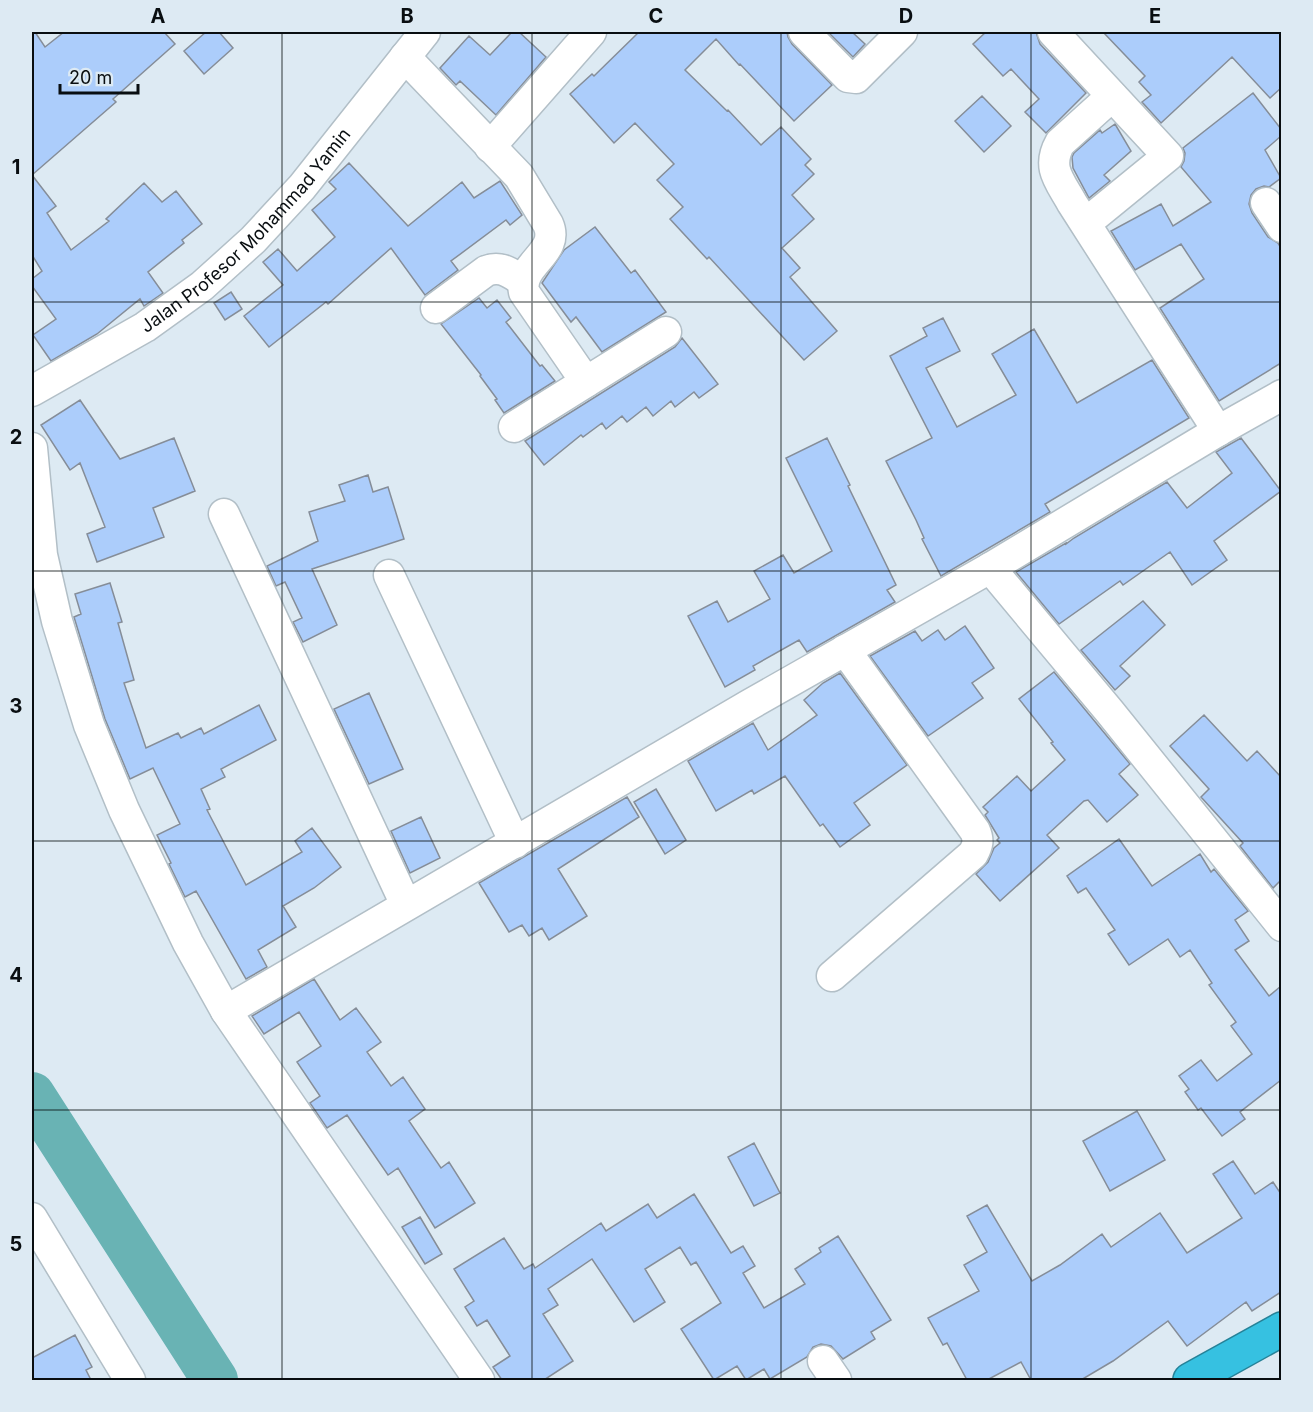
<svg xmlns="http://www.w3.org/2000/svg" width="1313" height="1412" font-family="Inter,sans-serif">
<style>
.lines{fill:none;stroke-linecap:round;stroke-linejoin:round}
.river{stroke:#69b3b4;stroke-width:46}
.building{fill:#accdfb;stroke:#858d98;stroke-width:1.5}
.street-casing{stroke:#b2bfc7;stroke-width:33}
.highway-casing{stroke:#268298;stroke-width:36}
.street{stroke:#fff;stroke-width:30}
.highway{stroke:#36c1e1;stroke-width:33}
.grid{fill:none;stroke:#090e11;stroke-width:1.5;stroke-opacity:0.55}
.labels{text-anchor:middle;stroke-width:4.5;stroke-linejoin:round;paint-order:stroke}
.street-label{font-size:18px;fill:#090e11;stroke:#ddeaf3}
.neatline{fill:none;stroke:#090e11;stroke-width:2}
.grid-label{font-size:20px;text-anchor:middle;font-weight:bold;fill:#090e11}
</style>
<rect width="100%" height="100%" fill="#ddeaf3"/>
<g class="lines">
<path class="river" d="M 32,1095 L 215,1380"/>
</g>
<path class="building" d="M 32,32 L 35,32 L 45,47 L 64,32 L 164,32 L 175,44 L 113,99 L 116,102 L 32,175 L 56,206 L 47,213 L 71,250 L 109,221 L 106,219 L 144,183 L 162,202 L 176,191 L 202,224 L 182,240 L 184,243 L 148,272 L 163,293 L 144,306 L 140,299 L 97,334 L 51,361 L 33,335 L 56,319 L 32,286 L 32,279 L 42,271 L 32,255 Z
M 206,32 L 219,32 L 233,48 L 204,74 L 184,51 Z
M 512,32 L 519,32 L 546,57 L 496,115 L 460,81 L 456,85 L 440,68 L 469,36 L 490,55 Z
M 639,32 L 787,32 L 788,37 L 792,44 L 832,85 L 794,121 L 740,64 L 739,65 L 716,39 L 685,70 L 727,111 L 728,110 L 761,145 L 781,127 L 811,159 L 805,165 L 814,174 L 792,195 L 814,219 L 782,248 L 800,268 L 790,277 L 837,331 L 804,360 L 709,257 L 707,259 L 670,219 L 683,207 L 657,180 L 674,164 L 635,123 L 614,143 L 570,94 L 592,74 L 594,76 Z
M 828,32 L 852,32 L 865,44 L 853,57 Z
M 986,32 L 1036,32 L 1040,44 L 1086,93 L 1046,133 L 1025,112 L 1039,99 L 1011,69 L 1003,76 L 973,44 Z
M 1103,32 L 1281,32 L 1281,88 L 1270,98 L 1232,57 L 1161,123 L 1142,102 L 1151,95 L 1139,82 L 1145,76 Z
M 1253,93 L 1281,129 L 1281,136 L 1265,150 L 1281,178 L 1269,187 L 1264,186 L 1256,189 L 1251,195 L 1249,204 L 1252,213 L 1268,237 L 1278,243 L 1281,248 L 1281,363 L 1219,401 L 1160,308 L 1204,279 L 1181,244 L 1135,270 L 1111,231 L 1161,204 L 1173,226 L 1211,202 L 1181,167 L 1184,161 L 1185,153 L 1183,148 Z
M 982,96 L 1011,126 L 984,152 L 955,121 Z
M 1115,124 L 1131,151 L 1104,175 L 1110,181 L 1089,198 L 1073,168 L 1072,157 L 1074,153 L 1100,130 L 1102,133 Z
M 349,163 L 408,226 L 462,182 L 474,198 L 500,181 L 522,215 L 510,225 L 506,220 L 451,261 L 458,270 L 425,295 L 391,248 L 328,304 L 326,302 L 269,347 L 244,316 L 283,285 L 263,262 L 278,249 L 297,271 L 335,237 L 312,210 L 336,189 L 329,182 Z
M 595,227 L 631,273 L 635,270 L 666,312 L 602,352 L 576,317 L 571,322 L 542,283 L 564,250 Z
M 231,292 L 242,309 L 225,320 L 214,303 Z
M 479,298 L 487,308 L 497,300 L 511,318 L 506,322 L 540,366 L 542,365 L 555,381 L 504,413 L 495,400 L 497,399 L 480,376 L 481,375 L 441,324 Z
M 943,318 L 960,351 L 926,368 L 957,427 L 1016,395 L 992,354 L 1034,329 L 1077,403 L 1152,360 L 1189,418 L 1045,504 L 1050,512 L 941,576 L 922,539 L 924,538 L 916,520 L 886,461 L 932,438 L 890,356 L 927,336 L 923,328 Z
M 682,338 L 718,384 L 699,398 L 694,392 L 675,407 L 671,401 L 653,416 L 646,407 L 627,422 L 622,416 L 606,429 L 602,423 L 583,437 L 581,435 L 544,465 L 525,441 L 675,347 Z
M 80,400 L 120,459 L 174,438 L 195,491 L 153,508 L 164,537 L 97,562 L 87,534 L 105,527 L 80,463 L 70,470 L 41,425 Z
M 827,438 L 850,485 L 848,486 L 896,585 L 887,590 L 895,602 L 807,652 L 799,640 L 753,666 L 755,670 L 725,687 L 688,616 L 717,601 L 728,622 L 770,599 L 754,571 L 783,555 L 794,573 L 832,551 L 786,458 Z
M 1241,438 L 1281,491 L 1214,541 L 1227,560 L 1192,585 L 1170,552 L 1123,585 L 1120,581 L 1059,624 L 1016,572 L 1066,543 L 1066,544 L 1074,538 L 1167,482 L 1187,508 L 1232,473 L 1216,452 Z
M 368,475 L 373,492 L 388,487 L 404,539 L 312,569 L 337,625 L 303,642 L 293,622 L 302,618 L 285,582 L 276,586 L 267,566 L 318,541 L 309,512 L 345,501 L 339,485 Z
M 110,583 L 122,622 L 118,623 L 134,680 L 124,683 L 146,748 L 178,733 L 181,738 L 201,728 L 204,734 L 259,705 L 276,740 L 221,769 L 225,777 L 201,789 L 210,809 L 207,810 L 246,885 L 302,852 L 295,841 L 312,828 L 341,867 L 314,888 L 283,906 L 296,927 L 258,950 L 267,967 L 246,979 L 196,891 L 185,897 L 169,864 L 171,863 L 157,835 L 180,824 L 153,768 L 130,779 L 105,719 L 74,617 L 81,614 L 75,594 Z
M 1143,601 L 1165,625 L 1120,666 L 1130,676 L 1115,690 L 1081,650 Z
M 965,626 L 994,668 L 972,683 L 983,698 L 928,736 L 870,656 L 915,631 L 922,641 L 938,630 L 945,640 Z
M 1054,672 L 1130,764 L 1119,774 L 1138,795 L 1107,822 L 1088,800 L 1084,801 L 1047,835 L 1059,848 L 1000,901 L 976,874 L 988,862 L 994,848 L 1000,843 L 997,840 L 999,838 L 985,815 L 988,812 L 983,807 L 1017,776 L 1031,791 L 1065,760 L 1051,743 L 1053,742 L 1019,699 Z
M 840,673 L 907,765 L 854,803 L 870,825 L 840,847 L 823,824 L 820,826 L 785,776 L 754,794 L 752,790 L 716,811 L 688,761 L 753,723 L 768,750 L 817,715 L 804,700 L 823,683 Z
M 369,693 L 403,769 L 369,784 L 334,709 Z
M 1204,715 L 1247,761 L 1257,751 L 1281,777 L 1281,880 L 1273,888 L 1240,846 L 1243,843 L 1201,797 L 1209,789 L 1170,746 Z
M 656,789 L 686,840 L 665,854 L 634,802 Z
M 627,797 L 639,817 L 558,869 L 587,916 L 549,940 L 542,928 L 529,936 L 522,925 L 509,932 L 479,883 Z
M 421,817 L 440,858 L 410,873 L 391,831 Z
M 1119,839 L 1152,886 L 1200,854 L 1211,872 L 1214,869 L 1248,911 L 1235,920 L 1249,941 L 1235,950 L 1269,996 L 1281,986 L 1281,1080 L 1240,1112 L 1245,1119 L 1222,1136 L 1201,1108 L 1198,1110 L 1185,1092 L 1189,1089 L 1179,1076 L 1201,1060 L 1217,1081 L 1252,1054 L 1231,1026 L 1236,1022 L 1209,985 L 1212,983 L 1190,950 L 1180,957 L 1168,939 L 1129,965 L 1108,934 L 1115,930 L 1086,888 L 1078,893 L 1067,876 Z
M 314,979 L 340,1020 L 356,1008 L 381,1042 L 367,1052 L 391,1086 L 403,1077 L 425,1109 L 409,1121 L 441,1168 L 449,1162 L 475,1203 L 435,1228 L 398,1168 L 388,1175 L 347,1115 L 327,1128 L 310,1103 L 320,1096 L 297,1062 L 321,1046 L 299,1012 L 264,1034 L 252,1016 Z
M 1137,1111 L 1165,1160 L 1110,1191 L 1083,1141 Z
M 754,1143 L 780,1193 L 754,1206 L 728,1157 Z
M 1233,1161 L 1255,1194 L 1273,1182 L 1281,1194 L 1281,1292 L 1252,1311 L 1246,1302 L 1187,1346 L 1168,1321 L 1113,1361 L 1081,1380 L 1031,1380 L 1021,1362 L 987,1380 L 967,1380 L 947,1343 L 943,1345 L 928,1318 L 979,1291 L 964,1265 L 987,1252 L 967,1216 L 987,1205 L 1032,1281 L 1060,1265 L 1102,1234 L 1111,1247 L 1160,1213 L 1187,1253 L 1242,1218 L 1213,1174 Z
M 694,1194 L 731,1253 L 743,1246 L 755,1266 L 743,1273 L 764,1308 L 805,1284 L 795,1269 L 821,1252 L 819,1248 L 838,1236 L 891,1320 L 871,1332 L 875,1339 L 843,1359 L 831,1346 L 821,1344 L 813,1347 L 807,1357 L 770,1379 L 764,1369 L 746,1380 L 737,1366 L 714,1380 L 681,1329 L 721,1303 L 696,1262 L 691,1265 L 680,1247 L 645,1269 L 665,1302 L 634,1322 L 592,1259 L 548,1289 L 558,1305 L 543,1314 L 573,1361 L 544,1380 L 502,1380 L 493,1367 L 510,1356 L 487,1320 L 477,1326 L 465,1307 L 474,1301 L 454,1269 L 504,1238 L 524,1269 L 533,1264 L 535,1268 L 601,1223 L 606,1231 L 648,1204 L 657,1218 Z
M 420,1217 L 442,1254 L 425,1264 L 402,1227 Z
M 75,1335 L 92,1367 L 86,1370 L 91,1380 L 32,1380 L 32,1358 Z"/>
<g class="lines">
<g class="street-casing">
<g id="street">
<path d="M 804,32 L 848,77 L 856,78 L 902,32"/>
<path d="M 1053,32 L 1168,156 L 1086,223"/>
<path d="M 405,57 L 519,176 L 548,224 C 561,253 518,264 524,292 L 586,382"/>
<path d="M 1112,96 L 1060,143 C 1046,168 1060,181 1072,203 L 1218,431"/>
<path d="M 490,147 L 591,32"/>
<path d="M 1266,203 L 1282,227"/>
<path d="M 436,308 L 486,271 C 501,265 510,273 523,281"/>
<path id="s1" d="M 32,391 L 145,327 L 202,286 L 253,240 L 302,187 L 425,32"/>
<path d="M 514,427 L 666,332"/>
<path d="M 32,448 L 42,555 L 57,621 L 89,725 L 124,810 L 188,943 L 226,1011 L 479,1380"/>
<path d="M 224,514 L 406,905"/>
<path d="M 990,568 L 1110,712 L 1282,926"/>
<path d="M 389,575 L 515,843"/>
<path d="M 832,976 L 973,854 C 978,845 979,840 975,831 L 845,650"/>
<path d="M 226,1011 L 749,705 L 990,568 L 1218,431 L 1282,395"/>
<path d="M 32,1218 L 130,1380"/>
<path d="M 823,1361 L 836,1380"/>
</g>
</g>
<g class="highway-casing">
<path id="highway" d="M 1190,1380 L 1282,1329"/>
</g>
<use href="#street" class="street"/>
<use href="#highway" class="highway"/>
</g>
<path class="grid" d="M 282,32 L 282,1380M 532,32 L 532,1380M 781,32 L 781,1380M 1031,32 L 1031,1380M 32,302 L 1282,302M 32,571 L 1282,571M 32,841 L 1282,841M 32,1110 L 1282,1110"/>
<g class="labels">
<g class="street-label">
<text dy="6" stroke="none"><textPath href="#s1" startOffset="270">Jalan Profesor Mohammad Yamin</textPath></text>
</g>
</g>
<rect width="1313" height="1412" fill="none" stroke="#ddeaf3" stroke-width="66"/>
<path d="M60 84v9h78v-9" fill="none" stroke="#090e11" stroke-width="3"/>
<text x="69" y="84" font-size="18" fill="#090e11" stroke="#ddeaf3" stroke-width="4.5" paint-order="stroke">20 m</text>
<rect x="33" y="33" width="1247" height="1346" class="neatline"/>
<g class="grid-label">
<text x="158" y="23">A</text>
<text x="407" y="23">B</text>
<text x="656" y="23">C</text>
<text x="906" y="23">D</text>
<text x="1155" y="23">E</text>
<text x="16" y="174">1</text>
<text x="16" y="444">2</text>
<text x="16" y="713">3</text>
<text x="16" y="982">4</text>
<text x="16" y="1251">5</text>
</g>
</svg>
